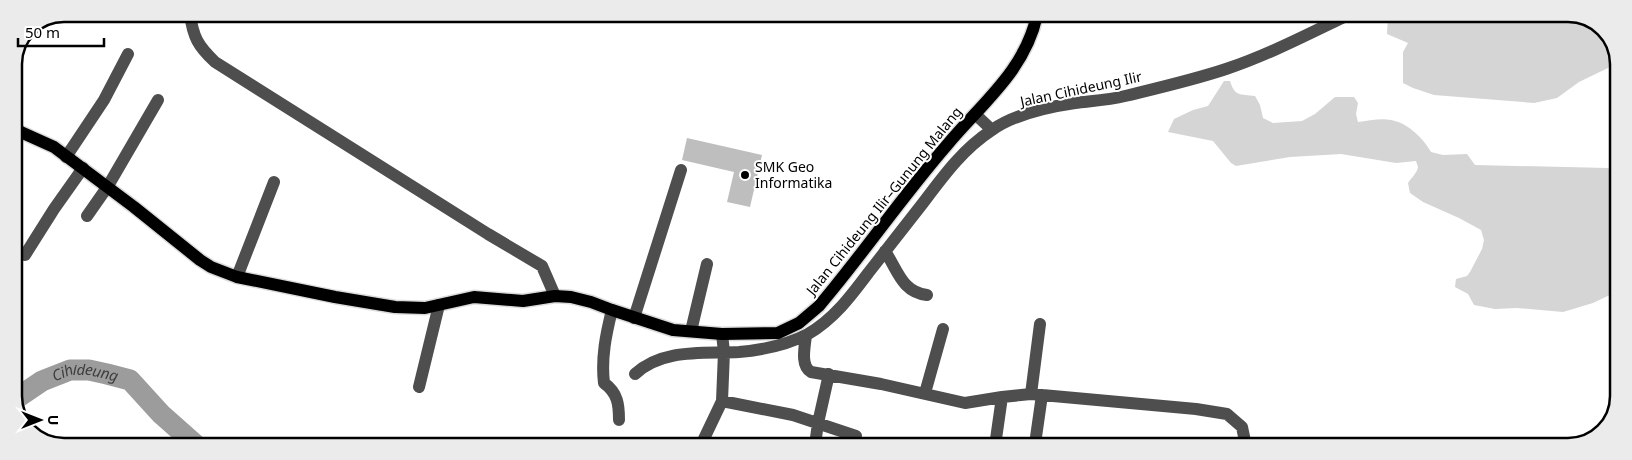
<svg xmlns="http://www.w3.org/2000/svg" width="1632" height="460" font-family="'Noto Sans',sans-serif">
<style>
.green{fill:#d5d5d5}
.lines{fill:none;stroke-linecap:round;stroke-linejoin:round}
.river{stroke:#9c9c9c;stroke-width:21}
.building{fill:#bebebe}
.major-casing{stroke:#dbdbdb;stroke-width:15}
.minor{stroke:#4e4e4e;stroke-width:12}
.major{stroke:#000;stroke-width:12}
.poi-dot{fill:#000;stroke:#fff;stroke-width:2}
.labels{text-anchor:middle;stroke-width:4;stroke-linejoin:round;paint-order:stroke}
.street-label{font-size:14px;fill:#000;stroke:#fff}
.poi-label{font-size:14px;fill:#000;stroke:#fff;text-anchor:start}
.water-label{font-size:15px;font-style:italic;fill:#3d3d3d;stroke:#fff}
.rim{fill:none;stroke:#000;stroke-width:2.5}
</style>
<rect width="100%" height="100%" fill="#fff"/>
<path class="green" d="M 1388,15 L 1581,15 L 1606,31 L 1617,58 L 1608,68 L 1579,82 L 1557,98 L 1534,103 L 1434,95 L 1413,88 L 1403,83 L 1403,52 L 1408,43 L 1387,34 Z
M 1224,81 L 1230,81 C 1235,97 1240,94 1255,96 L 1260,105 L 1263,118 L 1273,123 L 1302,121 L 1315,114 L 1335,97 L 1354,97 L 1358,103 L 1356,114 L 1358,122 C 1368,121 1380,118 1391,120 C 1408,123 1423,138 1431,152 L 1443,155 L 1467,154 L 1475,165 L 1608,168 L 1618,176 L 1617,294 L 1612,294 L 1593,303 L 1563,312 L 1517,308 L 1495,309 L 1474,305 L 1468,294 L 1455,287 L 1456,279 L 1467,276 L 1470,272 L 1482,249 L 1484,240 L 1481,230 L 1459,218 L 1423,202 L 1410,193 L 1408,183 C 1412,177 1417,173 1418,167 L 1416,161 L 1396,163 L 1341,154 L 1290,157 L 1236,166 L 1231,163 L 1213,141 L 1168,132 L 1174,119 L 1193,110 L 1208,106 Z"/>
<g class="lines">
<path class="river" id="s1" d="M 14,400 L 42,381 L 70,370 L 89,370 L 107,374 L 130,380 L 161,414 L 196,445"/>
</g>
<path class="building" d="M 687,138 L 762,155 L 750,207 L 727,202 L 734,172 L 682,160 Z"/>
<g class="lines">
<g class="major-casing">
<path id="major" d="M 14,129 L 54,147 L 134,207 L 200,260 L 211,267 L 237,277 L 335,297 L 395,307 L 425,308 L 474,297 L 523,301 L 555,296 L 571,297 L 591,302 L 612,310 L 673,330 L 722,334 L 778,333 L 799,323 L 819,306 L 833,289 C 872,241 907,191 947,145 C 982,103 1025,71 1037,15"/>
</g>
<path class="minor" d="M 190,14 C 193,37 198,46 215,62 L 488,234 L 542,266 L 555,296
M 975,114 L 992,130
M 66,157 L 104,100 L 128,54
M 87,216 L 108,186 L 158,100
M 885,251 C 898,271 902,292 927,295
M 25,255 L 54,209 L 83,168
M 237,277 L 274,182
M 612,310 C 606,334 601,358 604,383 C 618,393 619,405 619,420
M 634,318 L 681,170
M 691,331 L 707,264
M 806,335 C 805,346 800,366 811,372 L 881,384 L 965,403 L 1002,397 L 1031,394 L 1040,324
M 635,374 C 663,348 704,354 739,352 C 762,350 787,345 808,334 C 834,319 851,296 869,272 C 887,249 905,226 923,203 C 944,175 963,149 992,130 C 1015,114 1047,107 1075,103 C 1091,101 1109,100 1125,96 C 1158,88 1193,80 1226,69 C 1268,55 1308,34 1348,15
M 419,387 L 439,305
M 925,393 L 943,329
M 1031,394 L 1196,409 L 1227,414 L 1242,427 L 1246,446
M 722,401 L 793,415 L 856,436
M 1035,444 L 1042,395
M 701,445 L 722,401 L 724,352 L 722,334
M 815,445 L 818,423 L 829,374
M 995,446 L 1002,397"/>
<use href="#major" class="major"/>
</g>
<circle class="poi-dot" cx="745" cy="175" r="5"/>
<g class="labels">
<g class="street-label">
<text transform="translate(1081 89) rotate(-12)" y="5">Jalan Cihideung Ilir</text>
<text transform="translate(884 201) rotate(-51)" y="5">Jalan Cihideung Ilir–Gunung Malang</text>
</g>
<g class="poi-label">
<text x="755" y="172">SMK Geo<tspan x="755" dy="16">Informatika</tspan></text>
</g>
<g class="water-label">
<text dy="5" stroke="none"><textPath href="#s1" startOffset="79">Cihideung</textPath></text>
</g>
</g>
<path d="M0 0H1632V460H0ZM64 22H1568A42 42 0 0 1 1610 64V396A42 42 0 0 1 1568 438H64A42 42 0 0 1 22 396V64A42 42 0 0 1 64 22Z" fill="#ebebeb" fill-rule="evenodd"/>
<path class="rim" d="M64 22H1568A42 42 0 0 1 1610 64V396A42 42 0 0 1 1568 438H64A42 42 0 0 1 22 396V64A42 42 0 0 1 64 22Z"/>
<g transform="translate(40 420) rotate(90)" stroke="#ffffff" stroke-width="4" paint-order="stroke">
<path d="M0-4L9 19L0 12L-9 19Z" fill="#000000"/>
<text y="-8" font-size="14" font-weight="bold" text-anchor="middle" fill="#000000">U</text>
</g>
<path d="M18 38v8h86v-8" fill="none" stroke="#000000" stroke-width="2.5"/>
<text x="25" y="38" font-size="15" fill="#000000" stroke="#ffffff" stroke-width="4" paint-order="stroke">50 m</text>
</svg>
